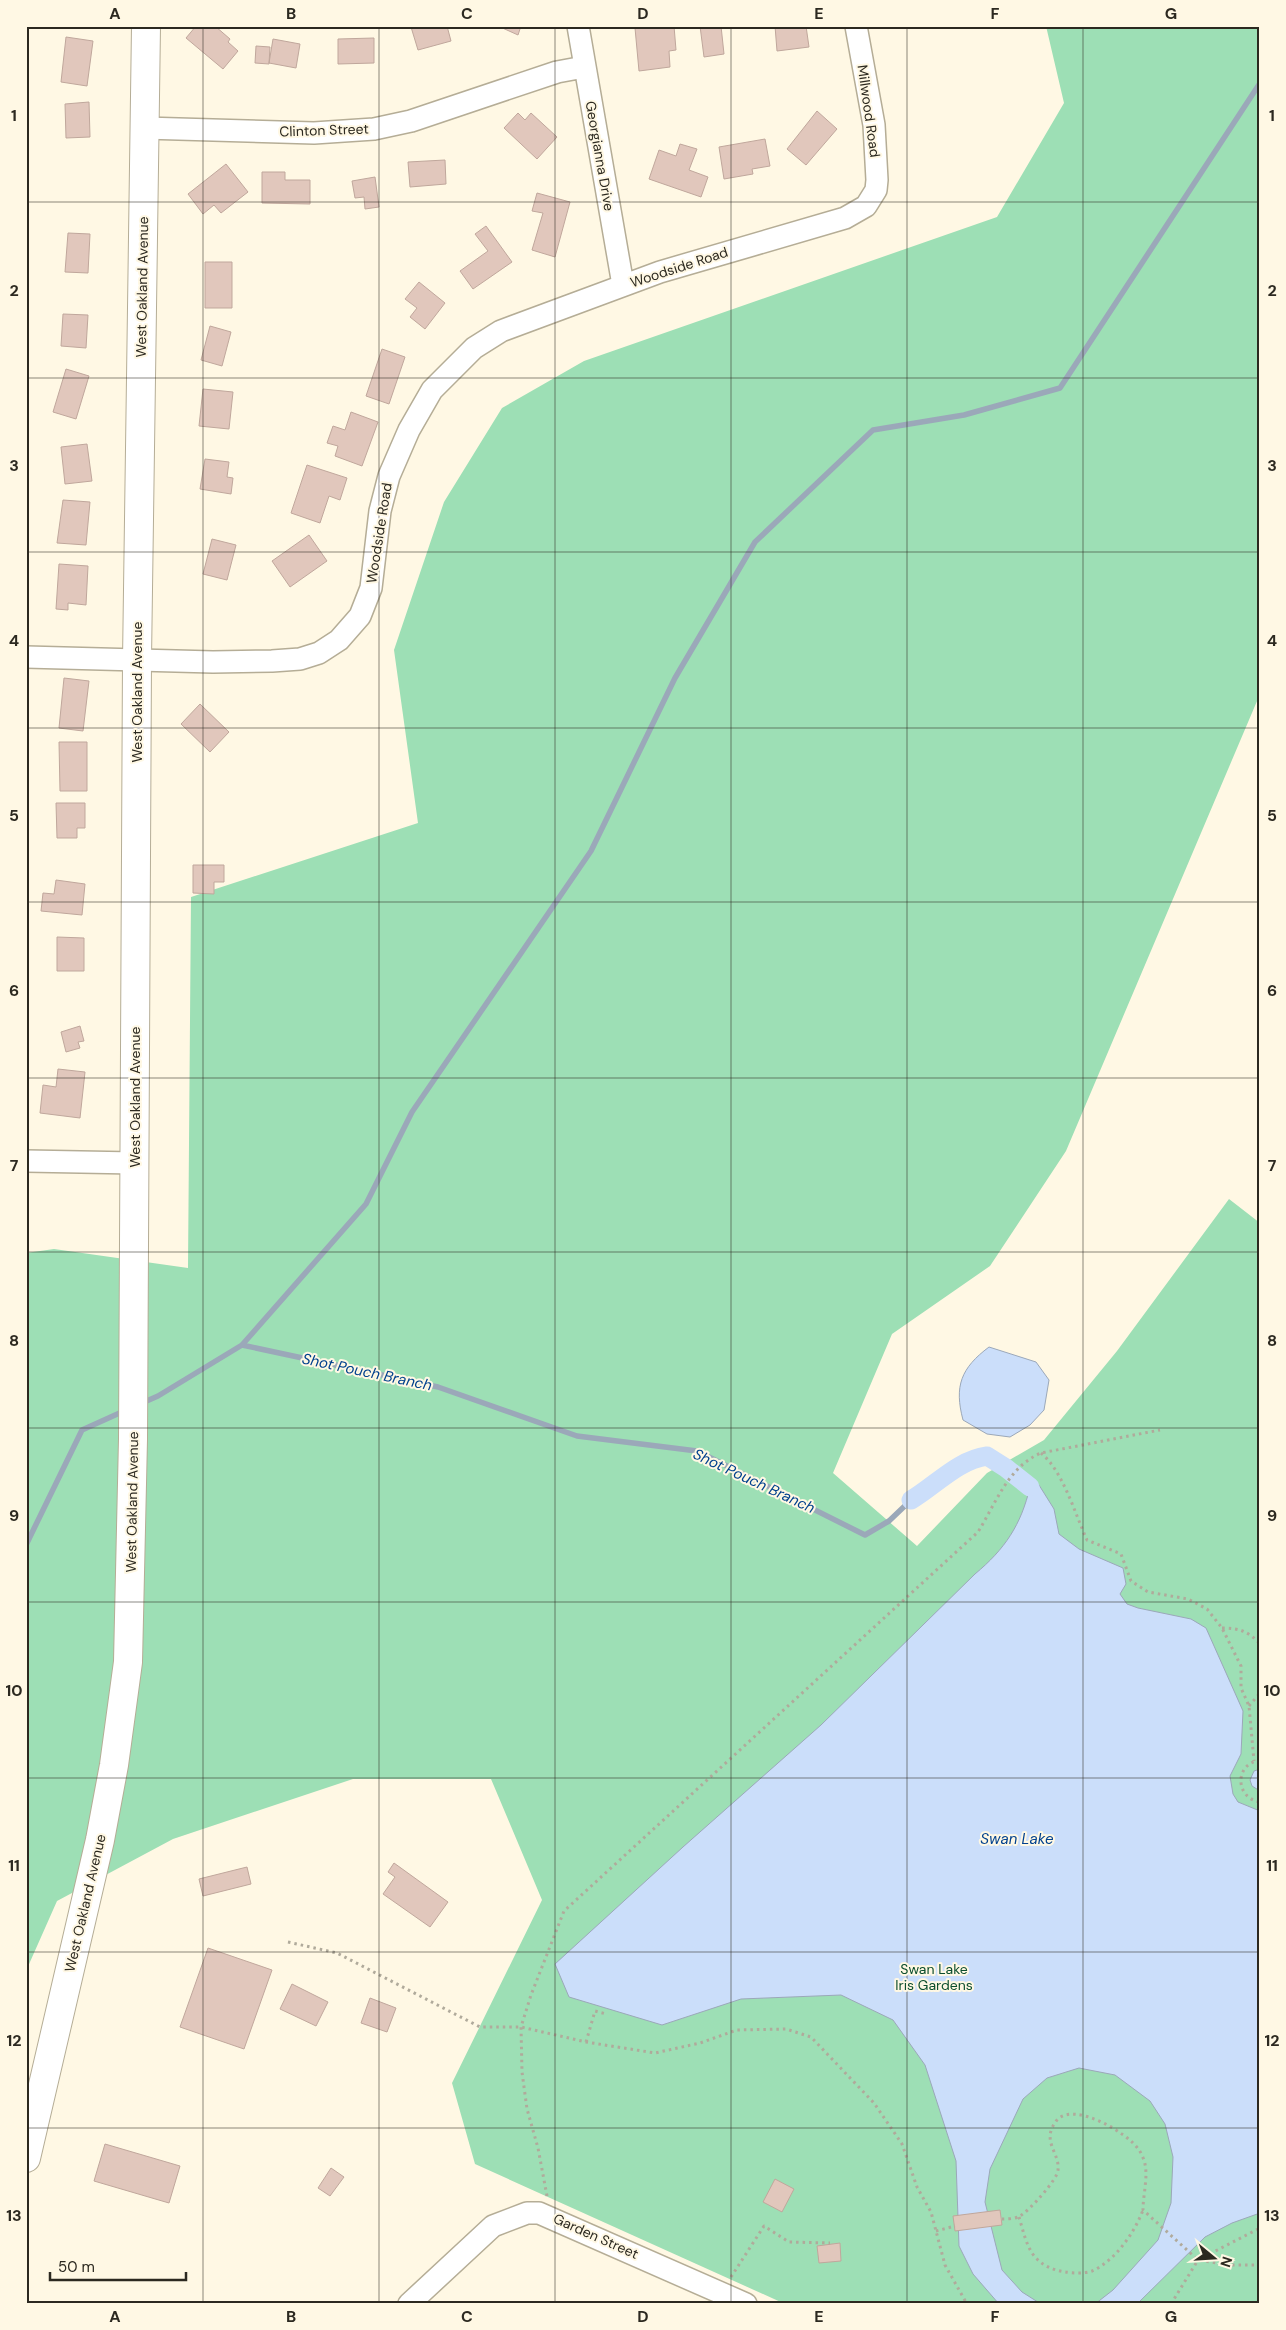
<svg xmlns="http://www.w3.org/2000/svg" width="1286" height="2330" font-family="'DM Sans',sans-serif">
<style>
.green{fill:#9ddfb5}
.water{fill:#cbdefa;stroke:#9ba8b9}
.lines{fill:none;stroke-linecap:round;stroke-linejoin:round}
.stream{stroke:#9ba8b9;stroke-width:5.5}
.canal{stroke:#cbdefa;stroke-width:19}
.building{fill:#e1c7bc;stroke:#c0a79c}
.street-casing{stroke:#b5ad96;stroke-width:24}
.secondary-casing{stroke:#b5ad96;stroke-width:30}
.path{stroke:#b0aa9b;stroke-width:3;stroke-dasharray:2.5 4;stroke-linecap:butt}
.street{stroke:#fff;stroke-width:21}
.secondary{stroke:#fff;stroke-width:28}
.grid{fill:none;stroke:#2c2920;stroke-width:1;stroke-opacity:0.55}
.labels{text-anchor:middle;stroke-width:4;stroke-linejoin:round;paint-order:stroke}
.street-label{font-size:14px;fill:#2c2920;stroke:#fff8e4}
.park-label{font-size:14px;fill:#0c4e2d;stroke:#fff8e4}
.water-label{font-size:15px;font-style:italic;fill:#00408d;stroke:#fff8e4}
.neatline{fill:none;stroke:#2c2920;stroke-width:2}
.grid-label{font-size:16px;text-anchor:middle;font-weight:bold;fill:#2c2920}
</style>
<rect width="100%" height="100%" fill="#fff8e4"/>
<path class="green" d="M 1046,26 L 1260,26 L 1260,694 L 1066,1151 L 990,1266 L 892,1334 L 833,1473 L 917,1546 L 987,1473 L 1044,1440 L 1117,1351 L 1229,1199 L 1260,1223 L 1260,2304 L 785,2304 L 475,2164 L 452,2083 L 542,1900 L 491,1779 L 353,1779 L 173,1839 L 57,1901 L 26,1971 L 26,1253 L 54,1249 L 188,1268 L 191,897 L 418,823 L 394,650 L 444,502 L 502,408 L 584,361 L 997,217 L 1064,103 Z"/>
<path class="water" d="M 989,1347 L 1036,1362 L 1049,1380 L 1044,1410 L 1030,1425 L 1010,1437 L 987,1434 L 963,1420 C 954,1386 961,1368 989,1347 Z
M 1039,1485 L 1054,1509 L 1059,1534 L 1079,1549 L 1123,1568 L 1126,1584 L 1120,1594 L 1127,1604 L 1138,1608 L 1191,1619 L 1206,1628 L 1243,1711 L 1241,1754 L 1230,1776 L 1233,1794 L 1238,1802 L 1260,1811 L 1260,2213 L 1232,2223 L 1205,2237 L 1137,2304 L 1095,2304 L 1113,2290 L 1158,2240 L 1171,2203 L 1173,2157 L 1165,2124 L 1150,2101 L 1115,2075 L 1079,2068 L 1047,2078 L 1023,2099 L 990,2169 L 985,2202 L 1002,2270 L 1022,2292 L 1041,2304 L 999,2304 L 973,2274 L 959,2246 L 956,2161 L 925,2065 L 893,2020 L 841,1995 L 741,1999 L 662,2025 L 569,1997 L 555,1964 L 683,1847 L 821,1725 L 975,1574 C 1005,1549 1021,1525 1030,1487 Z
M 1260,1769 L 1260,1791 L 1252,1786 L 1250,1780 L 1254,1771 Z"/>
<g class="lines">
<path class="stream" d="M 242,1345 L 438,1387 L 577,1436 L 697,1451 L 865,1535 L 889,1521 L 911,1500
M 142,1403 L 158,1396 L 242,1345 L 366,1204 L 412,1112 L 591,851 L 675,678 L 755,542 L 873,430 L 964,415 L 1060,388 L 1260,83
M 26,1545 L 82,1430 L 124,1411"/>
<path class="canal" d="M 911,1500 C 936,1485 958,1460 987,1456 L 1006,1468 L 1030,1487"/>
</g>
<path class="building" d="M 196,26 L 215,26 L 230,39 L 228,42 L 238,51 L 223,69 L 186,38 Z
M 415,26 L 447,26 L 451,41 L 418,50 L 411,27 Z
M 498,26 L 521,26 L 518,35 Z
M 657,26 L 674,26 L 676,50 L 669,51 L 670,67 L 639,71 L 635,28 Z
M 700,26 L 721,26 L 724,54 L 704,57 Z
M 775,26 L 806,26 L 809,47 L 777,51 Z
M 66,37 L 93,41 L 87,86 L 61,82 Z
M 374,38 L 374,63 L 338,64 L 338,39 Z
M 273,39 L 300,44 L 296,68 L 269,63 Z
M 256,46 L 270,47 L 269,64 L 255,63 Z
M 89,102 L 90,137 L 66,138 L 65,104 Z
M 817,111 L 837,129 L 806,165 L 787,149 Z
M 518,113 L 525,120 L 531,113 L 557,137 L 537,159 L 504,128 Z
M 765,139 L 770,166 L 752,169 L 753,174 L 724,179 L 719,147 Z
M 680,144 L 697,149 L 689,170 L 708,177 L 701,197 L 649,179 L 659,150 L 676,156 Z
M 445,160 L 446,184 L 410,187 L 408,162 Z
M 226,164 L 248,192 L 221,213 L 214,205 L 203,214 L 188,194 Z
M 262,172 L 285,172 L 285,180 L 310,180 L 310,204 L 262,203 Z
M 375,177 L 379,207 L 365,209 L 364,197 L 355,198 L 352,181 Z
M 537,193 L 570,202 L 555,257 L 532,250 L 543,213 L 532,211 Z
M 486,226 L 512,262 L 473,289 L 460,271 L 488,251 L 475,234 Z
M 68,233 L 90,234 L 88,273 L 65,272 Z
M 205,262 L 232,262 L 232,308 L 205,308 Z
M 419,282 L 445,303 L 425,329 L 410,317 L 417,308 L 405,299 Z
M 63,314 L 88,315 L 86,348 L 61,346 Z
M 210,326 L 231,332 L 222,366 L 201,360 Z
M 382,349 L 405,357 L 389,404 L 366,396 Z
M 66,369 L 89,376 L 76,419 L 53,412 Z
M 203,389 L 233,392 L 229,429 L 199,426 Z
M 351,412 L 378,422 L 362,466 L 335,456 L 338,446 L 327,443 L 333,426 L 345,430 Z
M 87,444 L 92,481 L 65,484 L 61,447 Z
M 205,459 L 229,462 L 227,477 L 233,478 L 231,494 L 200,489 Z
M 307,465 L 347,478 L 340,500 L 329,496 L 320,523 L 291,513 Z
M 63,500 L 90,502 L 86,545 L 57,543 Z
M 309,535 L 327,561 L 290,587 L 272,561 Z
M 212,539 L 236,545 L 227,580 L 203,574 Z
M 59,564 L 88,566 L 86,605 L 68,603 L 68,610 L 56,609 Z
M 64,678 L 89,681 L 83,731 L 59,728 Z
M 200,704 L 229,732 L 210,752 L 181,724 Z
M 59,742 L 87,742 L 87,791 L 60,791 Z
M 56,803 L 85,803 L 85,828 L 77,828 L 77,838 L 57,838 Z
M 193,865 L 224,865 L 224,882 L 214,882 L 214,894 L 193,893 Z
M 56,880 L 85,884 L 82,915 L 41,911 L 43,893 L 54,894 Z
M 57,937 L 84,938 L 84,971 L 57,971 Z
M 80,1026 L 84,1041 L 78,1042 L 80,1048 L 66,1052 L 61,1032 Z
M 58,1069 L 85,1072 L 80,1118 L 40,1113 L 43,1085 L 56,1087 Z
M 394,1863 L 448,1902 L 430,1927 L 383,1894 L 395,1877 L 388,1872 Z
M 247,1867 L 251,1884 L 203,1896 L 199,1879 Z
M 208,1948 L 272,1970 L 244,2049 L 180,2027 Z
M 292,1984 L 328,2002 L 316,2026 L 280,2009 Z
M 370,1998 L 396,2008 L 387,2032 L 361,2023 Z
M 105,2144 L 180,2166 L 169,2203 L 94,2181 Z
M 331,2168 L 344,2177 L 330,2196 L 318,2188 Z
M 775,2179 L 794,2189 L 782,2212 L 763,2202 Z
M 1000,2210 L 1002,2225 L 955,2231 L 953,2216 Z
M 840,2243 L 841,2261 L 819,2263 L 817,2246 Z"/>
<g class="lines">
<g class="street-casing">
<path id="street" d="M 578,26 L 623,285
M 144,128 L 314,133 L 374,129 L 411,121 L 557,72 L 584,67
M 26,657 L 213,662 L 272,661 L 300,659 L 319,653 L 339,640 L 360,616 L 371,588 L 380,511 L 389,476 L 409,430 L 432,390 L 474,348 L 501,331 L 660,272 L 845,218 L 866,206 L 876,190 L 877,180 L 874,125 L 856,26
M 26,1161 L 135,1163
M 409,2304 L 493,2226 L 527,2213 L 539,2213 L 746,2304"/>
</g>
<g class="secondary-casing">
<path id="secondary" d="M 26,2158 L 100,1840 L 114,1765 L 128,1662 L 133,1439 L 137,660 L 146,26"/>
</g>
<path class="path" d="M 1041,1453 C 1063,1471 1075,1514 1087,1540 L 1121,1554 L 1131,1581 L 1148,1592 L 1188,1599 L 1207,1609 L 1222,1628 L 1241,1666 L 1241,1688 L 1249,1706 L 1254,1761
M 1222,1628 C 1239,1628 1248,1631 1260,1644
M 1249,1706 L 1260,1693
M 1260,1760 C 1234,1764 1235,1798 1260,1802
M 288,1942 L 337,1953 L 480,2027 L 521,2027 L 586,2042 L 655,2053 L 700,2043 L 737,2030 L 786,2029 L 811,2037 L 874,2103 L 902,2144 L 917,2187 L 931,2212 L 945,2265 L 967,2304
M 586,2042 L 595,2011 L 606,2014
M 547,2196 L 538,2148 L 527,2109 L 522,2072 L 521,2027 L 531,1995 L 564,1911 L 978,1532 C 996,1503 1008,1467 1041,1453 L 1160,1430
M 1019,2217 C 1023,2230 1027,2250 1037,2259 C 1045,2267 1054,2270 1065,2272 C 1072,2273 1084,2274 1092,2271 C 1115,2261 1135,2232 1143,2210
M 1002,2219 C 1007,2219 1015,2219 1020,2216 C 1029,2211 1058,2179 1058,2170 C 1060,2152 1040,2141 1057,2120 C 1074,2101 1128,2133 1139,2150 C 1142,2154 1144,2160 1145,2164 C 1148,2178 1143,2195 1143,2210 L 1198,2260 L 1229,2265 L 1260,2265
M 936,2231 L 955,2226
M 731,2277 L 764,2226 L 789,2242 L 830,2243
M 1171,2304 L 1198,2260 L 1260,2228"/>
<use href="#street" class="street"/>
<use href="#secondary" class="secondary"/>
</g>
<path class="grid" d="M 203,26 L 203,2304M 379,26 L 379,2304M 555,26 L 555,2304M 731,26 L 731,2304M 907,26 L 907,2304M 1083,26 L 1083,2304M 26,202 L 1260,202M 26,378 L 1260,378M 26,552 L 1260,552M 26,728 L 1260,728M 26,902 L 1260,902M 26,1078 L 1260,1078M 26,1252 L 1260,1252M 26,1428 L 1260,1428M 26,1602 L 1260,1602M 26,1778 L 1260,1778M 26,1952 L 1260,1952M 26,2128 L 1260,2128"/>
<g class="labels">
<g class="street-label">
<text transform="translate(869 111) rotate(82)" y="5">Millwood Road</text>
<text transform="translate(324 130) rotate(-2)" y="5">Clinton Street</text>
<text transform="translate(600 156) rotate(80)" y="5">Georgianna Drive</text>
<text transform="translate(679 267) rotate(-18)" y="5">Woodside Road</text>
<text transform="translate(142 287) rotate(-89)" y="5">West Oakland Avenue</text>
<text transform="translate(379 533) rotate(-81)" y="5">Woodside Road</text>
<text transform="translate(137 692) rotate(-90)" y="5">West Oakland Avenue</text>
<text transform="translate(135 1097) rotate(-90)" y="5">West Oakland Avenue</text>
<text transform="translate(132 1502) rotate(-89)" y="5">West Oakland Avenue</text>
<text transform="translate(85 1903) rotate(-77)" y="5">West Oakland Avenue</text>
<text transform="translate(596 2236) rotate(24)" y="5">Garden Street</text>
</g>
<g class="park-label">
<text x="934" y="1974">Swan Lake<tspan x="934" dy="16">Iris Gardens</tspan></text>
</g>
<g class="water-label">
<text transform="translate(367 1372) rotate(12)" y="5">Shot Pouch Branch</text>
<text transform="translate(754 1481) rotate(25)" y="5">Shot Pouch Branch</text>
<text x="1017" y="1844">Swan Lake</text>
</g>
</g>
<rect width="1286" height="2330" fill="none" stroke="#fff8e4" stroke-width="55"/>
<g transform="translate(1214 2258) rotate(108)" stroke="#fff8e4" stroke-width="4" paint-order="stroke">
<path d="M0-4L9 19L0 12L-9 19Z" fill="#2c2920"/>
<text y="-8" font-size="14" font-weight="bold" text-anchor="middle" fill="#2c2920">N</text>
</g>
<path d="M50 2272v8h136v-8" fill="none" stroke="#2c2920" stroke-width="2.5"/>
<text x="58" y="2272" font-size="15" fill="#2c2920" stroke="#fff8e4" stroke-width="4" paint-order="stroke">50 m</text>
<rect x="28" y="28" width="1230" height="2274" class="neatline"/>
<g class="grid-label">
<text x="115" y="19">A</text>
<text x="291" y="19">B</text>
<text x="467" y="19">C</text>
<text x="643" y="19">D</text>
<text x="819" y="19">E</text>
<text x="995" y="19">F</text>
<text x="1171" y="19">G</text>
<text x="14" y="121">1</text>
<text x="1272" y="121">1</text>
<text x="14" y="296">2</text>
<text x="1272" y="296">2</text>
<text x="14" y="471">3</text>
<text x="1272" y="471">3</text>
<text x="14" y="646">4</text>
<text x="1272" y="646">4</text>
<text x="14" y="821">5</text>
<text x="1272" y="821">5</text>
<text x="14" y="996">6</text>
<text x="1272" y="996">6</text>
<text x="14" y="1171">7</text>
<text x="1272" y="1171">7</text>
<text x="14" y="1346">8</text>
<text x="1272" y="1346">8</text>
<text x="14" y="1521">9</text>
<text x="1272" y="1521">9</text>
<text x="14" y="1696">10</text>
<text x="1272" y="1696">10</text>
<text x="14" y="1871">11</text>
<text x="1272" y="1871">11</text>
<text x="14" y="2046">12</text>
<text x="1272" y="2046">12</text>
<text x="14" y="2221">13</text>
<text x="1272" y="2221">13</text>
<text x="115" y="2322">A</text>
<text x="291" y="2322">B</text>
<text x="467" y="2322">C</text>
<text x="643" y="2322">D</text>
<text x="819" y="2322">E</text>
<text x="995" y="2322">F</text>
<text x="1171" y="2322">G</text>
</g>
</svg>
